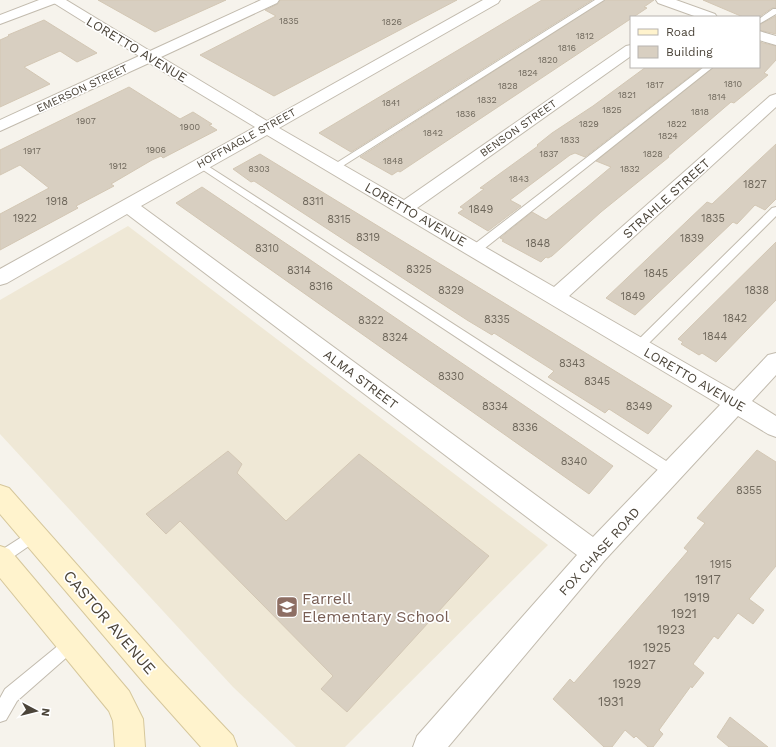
<svg xmlns="http://www.w3.org/2000/svg" width="776" height="747" font-family="'Work Sans',sans-serif">
<style>
.education{fill:#efe8d6}
.building{fill:#d8cfc1;stroke:#d3c7b4}
.lines{fill:none;stroke-linecap:round;stroke-linejoin:round}
.service-casing{stroke:#c2bbae;stroke-width:2}
.minor-casing{stroke:#c2bbae;stroke-width:2}
.tertiary-casing{stroke:#c2bbae;stroke-width:2}
.secondary-casing{stroke:#d6c79b;stroke-width:2}
.service{fill:#fff;fill-rule:evenodd}
.minor{fill:#fff;fill-rule:evenodd}
.tertiary{fill:#fff;fill-rule:evenodd}
.secondary{fill:#fff3cd;fill-rule:evenodd}
.labels{text-anchor:middle;stroke-width:3.5;stroke-linejoin:round;paint-order:stroke}
.far-number-label{font-size:9px;fill:#6e675b}
.far-street-label{font-size:11px;fill:#4b4439;stroke:#fff}
.number-label{font-size:11px;fill:#6e675b}
.street-label{font-size:13px;fill:#4b4439;stroke:#fff}
.near-number-label{font-size:13px;fill:#6e675b}
.near-education-label{font-size:16px;fill:#785e54;stroke:#fff;text-anchor:start}
.near-street-label{font-size:16px;fill:#4b4439;stroke:#fff}
</style>
<rect width="100%" height="100%" fill="#f6f3ec"/>
<path class="education" d="M 128,226 L 548,545 L 345,747 L 296,747 L 233,687 L 0,434 L 0,300 Z"/>
<path class="building" d="M 98,0 L 226,0 L 155,32 Z
M 280,0 L 457,0 L 274,96 L 200,55 L 276,16 L 265,10 L 278,4 Z
M 542,0 L 592,0 L 351,152 L 319,133 Z
M 605,0 L 654,0 L 644,7 L 647,8 L 400,172 L 398,171 L 392,175 L 360,157 Z
M 703,0 L 776,0 L 776,8 L 772,8 L 759,17 L 743,17 Z
M 776,16 L 776,34 L 759,30 L 759,25 Z
M 44,20 L 97,53 L 77,62 L 60,51 L 24,67 L 50,84 L 0,107 L 0,40 L 9,36 L 8,35 Z
M 759,42 L 776,46 L 776,60 L 764,73 L 768,75 L 734,103 L 731,102 L 668,156 L 669,157 L 601,212 L 552,256 L 548,258 L 546,257 L 541,262 L 502,241 L 504,240 L 500,238 L 532,212 L 546,220 L 586,188 L 611,167 L 596,161 L 714,67 L 759,67 Z
M 646,67 L 702,67 L 585,157 L 575,153 L 570,155 L 510,200 L 521,206 L 488,231 L 458,213 L 464,209 L 460,207 L 484,189 L 480,188 L 538,146 L 537,145 L 552,133 L 593,106 Z
M 129,87 L 180,119 L 193,112 L 212,124 L 209,125 L 217,130 L 163,158 L 161,156 L 152,160 L 111,184 L 114,186 L 76,206 L 78,208 L 0,250 L 0,214 L 49,188 L 20,165 L 0,175 L 0,150 Z
M 776,144 L 776,199 L 765,210 L 755,205 L 737,224 L 733,222 L 635,315 L 606,298 L 707,202 L 712,204 Z
M 260,154 L 527,317 L 672,406 L 648,434 L 609,409 L 605,413 L 548,377 L 554,371 L 494,333 L 492,335 L 467,320 L 254,181 L 251,182 L 233,169 Z
M 202,187 L 306,257 L 613,466 L 589,494 L 176,203 Z
M 776,242 L 776,300 L 716,362 L 702,353 L 699,355 L 681,344 L 683,342 L 678,339 Z
M 757,450 L 776,462 L 776,566 L 749,599 L 764,610 L 753,624 L 738,613 L 718,639 L 714,636 L 693,664 L 704,673 L 692,688 L 691,686 L 659,730 L 663,734 L 653,747 L 648,747 L 636,736 L 634,738 L 625,730 L 612,747 L 604,747 L 553,699 L 570,679 L 574,683 L 688,551 L 684,548 L 705,523 L 697,518 Z
M 228,451 L 242,464 L 237,473 L 286,521 L 359,454 L 489,556 L 347,712 L 321,689 L 333,676 L 180,521 L 166,534 L 146,514 Z
M 730,717 L 768,747 L 729,747 L 717,737 Z"/>
<g class="lines">
<g class="service-casing">
<path id="service" d="M 595,0 L 604,0 L 338,169 L 335,170 L 330,167 Z
M 773,9 L 776,9 L 776,14 L 759,24 L 759,19 Z
M 704,67 L 713,67 L 480,252 L 472,252 L 471,249 L 472,246 Z
M 200,161 L 677,468 L 679,472 L 677,476 L 672,478 L 667,476 L 197,166 L 195,164 Z
M 776,207 L 776,216 L 643,349 L 635,349 L 633,346 L 635,343 L 772,208 Z
M 34,529 L 39,531 L 41,535 L 39,539 L 0,566 L 0,551 Z
M 70,637 L 75,640 L 78,645 L 75,650 L 17,701 L 6,720 L 0,722 L 0,698 L 5,689 L 65,640 Z"/>
</g>
<g class="minor-casing">
<path id="minor" d="M 49,0 L 66,0 L 150,51 L 261,0 L 279,0 L 277,3 L 161,57 L 267,121 L 483,0 L 500,0 L 498,3 L 279,128 L 404,200 L 626,46 L 631,45 L 631,56 L 417,208 L 554,287 L 770,96 L 776,94 L 776,107 L 569,296 L 734,391 L 768,355 L 776,353 L 776,375 L 752,401 L 776,416 L 776,437 L 768,434 L 738,416 L 604,561 L 448,747 L 413,747 L 417,736 L 577,555 L 127,214 L 7,283 L 0,285 L 0,269 L 255,127 L 149,63 L 0,131 L 0,120 L 139,56 ZM 267,135 L 720,405 L 593,537 L 141,206 Z
M 656,0 L 676,0 L 715,14 L 717,17 L 697,17 L 658,3 Z
M 759,31 L 776,36 L 776,45 L 759,40 Z"/>
</g>
<g class="tertiary-casing">
<path id="tertiary" d="M 39,0 L 58,0 L 56,3 L 0,24 L 0,15 Z"/>
</g>
<g class="secondary-casing">
<path id="secondary" d="M 0,485 L 9,488 L 164,663 L 233,736 L 237,747 L 201,747 L 144,683 L 0,514 Z
M 0,546 L 9,549 L 129,691 L 143,719 L 145,747 L 115,747 L 113,721 L 109,711 L 0,578 Z"/>
</g>
<use href="#service" class="service"/>
<use href="#minor" class="minor"/>
<use href="#tertiary" class="tertiary"/>
<use href="#secondary" class="secondary"/>
</g>
<defs>
<g id="school-square" transform="scale(1.15)"><rect x="-9" y="-9" width="18" height="18" rx="4" fill="#8d6e63" stroke="#fff"/><path d="M0-5L7-2L0 1L-7-2ZM-4 1L0 2.5L4 1V4Q0 6-4 4Z" fill="#fff"/></g>
</defs>
<g fill-rule="evenodd">
<use href="#school-square" x="287" y="607"/>
</g>
<g class="labels">
<g class="far-number-label">
<text x="289" y="24">1835</text>
<text x="392" y="25">1826</text>
<text x="585" y="39">1812</text>
<text x="567" y="51">1816</text>
<text x="548" y="63">1820</text>
<text x="528" y="76">1824</text>
<text x="733" y="87">1810</text>
<text x="655" y="88">1817</text>
<text x="508" y="89">1828</text>
<text x="627" y="98">1821</text>
<text x="717" y="100">1814</text>
<text x="487" y="103">1832</text>
<text x="391" y="106">1841</text>
<text x="612" y="113">1825</text>
<text x="700" y="115">1818</text>
<text x="466" y="117">1836</text>
<text x="86" y="124">1907</text>
<text x="589" y="127">1829</text>
<text x="677" y="127">1822</text>
<text x="190" y="130">1900</text>
<text x="433" y="136">1842</text>
<text x="668" y="139">1824</text>
<text x="570" y="143">1833</text>
<text x="156" y="153">1906</text>
<text x="32" y="154">1917</text>
<text x="549" y="157">1837</text>
<text x="653" y="157">1828</text>
<text x="393" y="164">1848</text>
<text x="118" y="169">1912</text>
<text x="259" y="172">8303</text>
<text x="630" y="172">1832</text>
<text x="519" y="182">1843</text>
</g>
<g class="far-street-label">
<text transform="translate(82 88) rotate(-25)" y="4">EMERSON STREET</text>
<text transform="translate(518 128) rotate(-35)" y="4">BENSON STREET</text>
<text transform="translate(246 138) rotate(-29)" y="4">HOFFNAGLE STREET</text>
</g>
<g class="number-label">
<text x="755" y="188">1827</text>
<text x="57" y="205">1918</text>
<text x="313" y="205">8311</text>
<text x="481" y="213">1849</text>
<text x="25" y="222">1922</text>
<text x="713" y="222">1835</text>
<text x="339" y="223">8315</text>
<text x="368" y="241">8319</text>
<text x="692" y="242">1839</text>
<text x="538" y="247">1848</text>
<text x="267" y="252">8310</text>
<text x="419" y="273">8325</text>
<text x="299" y="274">8314</text>
<text x="656" y="277">1845</text>
<text x="321" y="290">8316</text>
<text x="451" y="294">8329</text>
<text x="757" y="294">1838</text>
<text x="633" y="300">1849</text>
<text x="735" y="322">1842</text>
<text x="497" y="323">8335</text>
<text x="371" y="324">8322</text>
<text x="715" y="340">1844</text>
<text x="395" y="341">8324</text>
<text x="572" y="367">8343</text>
<text x="451" y="380">8330</text>
<text x="597" y="385">8345</text>
<text x="495" y="410">8334</text>
<text x="639" y="410">8349</text>
<text x="525" y="431">8336</text>
<text x="574" y="465">8340</text>
<text x="749" y="494">8355</text>
<text x="721" y="568">1915</text>
</g>
<g class="street-label">
<text transform="translate(137 49) rotate(31)" y="5">LORETTO AVENUE</text>
<text transform="translate(666 198) rotate(-42)" y="5">STRAHLE STREET</text>
<text transform="translate(416 214) rotate(30)" y="5">LORETTO AVENUE</text>
<text transform="translate(361 379) rotate(37)" y="5">ALMA STREET</text>
<text transform="translate(695 379) rotate(30)" y="5">LORETTO AVENUE</text>
<text transform="translate(599 551) rotate(-48)" y="5">FOX CHASE ROAD</text>
</g>
<g class="near-number-label">
<text x="708" y="584">1917</text>
<text x="697" y="602">1919</text>
<text x="684" y="618">1921</text>
<text x="671" y="634">1923</text>
<text x="657" y="652">1925</text>
<text x="642" y="669">1927</text>
<text x="627" y="688">1929</text>
<text x="611" y="706">1931</text>
</g>
<g class="near-education-label">
<text x="302" y="604">Farrell<tspan x="302" dy="18">Elementary School</tspan></text>
</g>
<g class="near-street-label">
<text transform="translate(110 622) rotate(49)" y="6">CASTOR AVENUE</text>
</g>
</g>
<rect x="630" y="16" width="130" height="52" fill="#ffffff" stroke="#b7b4b0"/>
<rect x="638" y="29" width="20" height="6" fill="#fff3cd" stroke="#b7b4b0"/>
<text x="666" y="36" font-size="12" fill="#4b4439">Road</text>
<rect x="638" y="46" width="20" height="12" fill="#d8cfc1" stroke="#b7b4b0"/>
<text x="666" y="56" font-size="12" fill="#4b4439">Building</text>
<g transform="translate(36 711) rotate(97)" stroke="#ffffff" stroke-width="3" paint-order="stroke">
<path d="M0-3L7 15L0 10L-7 15Z" fill="#4b4439"/>
<text y="-6" font-size="11" font-weight="bold" text-anchor="middle" fill="#4b4439">N</text>
</g>
</svg>
